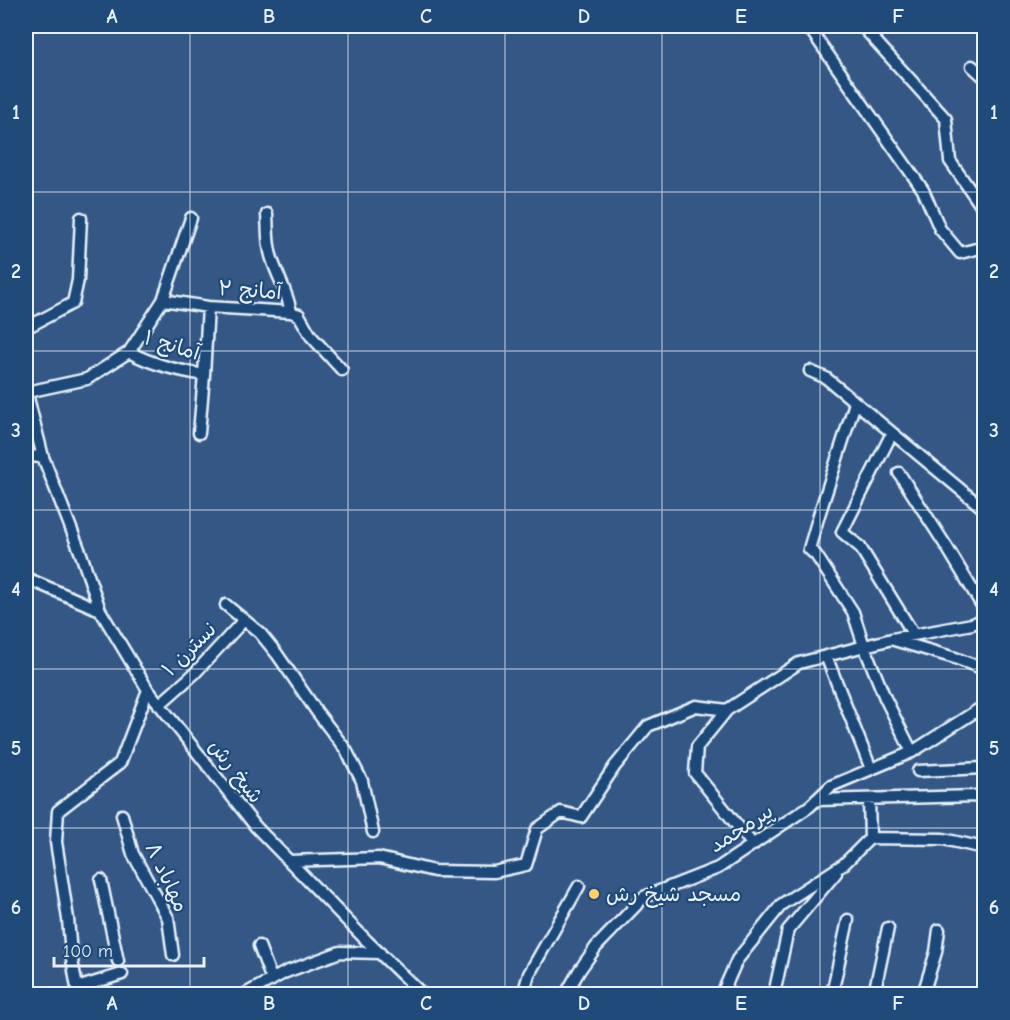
<svg xmlns="http://www.w3.org/2000/svg" width="1010" height="1020" font-family="'Comic Neue','Playpen Sans Arabic',sans-serif">
<style>
.lines{fill:none;stroke-linecap:round;stroke-linejoin:round}
.minor-casing{stroke:#e8f1f8;stroke-width:15}
.minor{stroke:#1f4a7a;stroke-width:10}
.grid{fill:none;stroke:#e8f1f8;stroke-width:1.5;stroke-opacity:0.55}
.poi-dot{fill:#ffd166;stroke:#1f4a7a;stroke-width:2}
.labels{text-anchor:middle;stroke-width:4.5;stroke-linejoin:round;paint-order:stroke}
.street-label{font-size:21px;fill:#e8f1f8;stroke:#1f4a7a}
.poi-label{font-size:21px;fill:#e8f1f8;stroke:#1f4a7a;text-anchor:start}
.neatline{fill:none;stroke:#e8f1f8;stroke-width:2}
.grid-label{font-size:20px;text-anchor:middle;font-weight:bold;fill:#e8f1f8}
</style>
<rect width="100%" height="100%" fill="#355786"/>
<filter id="ink" filterUnits="userSpaceOnUse"><feTurbulence type="fractalNoise" baseFrequency=".0167" numOctaves="2"/><feDisplacementMap in="SourceGraphic" scale="12" xChannelSelector="R" yChannelSelector="G"/><feConvolveMatrix kernelMatrix="1 2 1 2 8 2 1 2 1" color-interpolation-filters="sRGB"/></filter>
<g filter="url(#ink)">
<g class="lines">
<g class="minor-casing">
<path id="minor" d="M 808,26 L 923,190 L 940,229 L 960,253 L 984,247
M 862,26 L 946,119 L 950,161 L 984,210
M 972,66 L 984,77
M 267,214 C 268,231 267,246 273,262 C 279,279 288,294 291,312
M 163,300 L 208,307 L 291,312 L 299,315 L 311,336 L 342,370
M 26,328 L 73,303 L 78,280 L 81,218
M 129,352 C 154,365 176,370 204,375
M 810,371 L 826,378 L 984,509
M 26,390 L 43,457
M 27,392 L 87,379 L 129,352 L 163,300 L 191,218
M 855,403 L 819,515 L 809,549 L 816,555 L 853,612 L 864,646 L 885,698 L 912,752
M 199,433 L 204,375 L 208,307
M 892,433 L 842,532 L 860,547 L 914,635
M 26,456 L 43,457 L 81,554 L 100,610
M 899,473 L 948,549 L 984,609
M 26,578 L 100,610 L 148,690 L 256,827 L 367,941 L 422,994
M 226,605 L 260,633 L 277,654 L 317,712 L 346,750 L 362,781 L 373,832
M 894,640 L 955,658 L 984,669
M 826,656 L 871,769
M 159,705 L 194,674 L 244,620
M 727,710 L 697,747 L 695,773 L 753,845
M 918,771 L 984,768
M 816,800 L 978,796 L 984,798
M 122,815 L 133,854 L 168,918 L 173,955
M 870,838 L 943,839 L 984,848
M 289,861 L 379,858 L 434,871 L 494,872 L 526,865 L 537,829 L 561,812 L 581,817 L 615,766 L 648,726 L 696,706 L 727,710 L 799,663 L 892,639 L 972,624 L 984,619
M 101,880 L 118,961
M 259,946 L 272,980
M 77,988 L 122,974
M 79,994 L 77,988 L 71,954 L 68,919 L 56,842 L 58,811 L 120,763 L 148,690
M 245,994 L 286,972 L 340,952 L 380,953
M 523,994 L 529,974 L 579,886
M 566,994 L 579,971 L 596,947 L 644,897 L 718,868 L 810,806 L 831,786 L 912,752 L 984,706
M 722,994 L 737,960 L 782,904 L 844,864 L 870,838 L 869,799
M 774,994 L 788,930 L 836,873
M 832,994 L 848,920
M 874,994 L 888,928
M 923,994 L 936,952 L 939,930"/>
</g>
<use href="#minor" class="minor"/>
</g>
</g>
<path class="grid" d="M 190,26 L 190,994M 348,26 L 348,994M 505,26 L 505,994M 662,26 L 662,994M 820,26 L 820,994M 26,192 L 984,192M 26,351 L 984,351M 26,510 L 984,510M 26,669 L 984,669M 26,828 L 984,828"/>
<circle class="poi-dot" cx="594" cy="894" r="6"/>
<g class="labels">
<g class="street-label">
<text transform="translate(250 290) rotate(4)" y="7">آمانج ۲</text>
<text transform="translate(172 345) rotate(17)" y="7">آمانج ۱</text>
<text transform="translate(189 649) rotate(-45)" y="7">نسترن ۱</text>
<text transform="translate(236 771) rotate(52)" y="7">شیخ رش</text>
<text transform="translate(741 828) rotate(-33)" y="7">پیرمحمد</text>
<text transform="translate(167 877) rotate(65)" y="7">مهاباد ۸</text>
</g>
<g class="poi-label">
<text x="606" y="901">مسجد شیخ رش</text>
</g>
</g>
<rect width="1010" height="1020" fill="none" stroke="#1f4a7a" stroke-width="66"/>
<path d="M54 957v9h150v-9" fill="none" stroke="#e8f1f8" stroke-width="3"/>
<text x="63" y="957" font-size="18" fill="#e8f1f8" stroke="#1f4a7a" stroke-width="4.5" paint-order="stroke">100 m</text>
<rect x="33" y="33" width="944" height="954" class="neatline"/>
<g class="grid-label">
<text x="112" y="23">A</text>
<text x="269" y="23">B</text>
<text x="426" y="23">C</text>
<text x="584" y="23">D</text>
<text x="741" y="23">E</text>
<text x="898" y="23">F</text>
<text x="16" y="119">1</text>
<text x="994" y="119">1</text>
<text x="16" y="278">2</text>
<text x="994" y="278">2</text>
<text x="16" y="437">3</text>
<text x="994" y="437">3</text>
<text x="16" y="596">4</text>
<text x="994" y="596">4</text>
<text x="16" y="755">5</text>
<text x="994" y="755">5</text>
<text x="16" y="914">6</text>
<text x="994" y="914">6</text>
<text x="112" y="1010">A</text>
<text x="269" y="1010">B</text>
<text x="426" y="1010">C</text>
<text x="584" y="1010">D</text>
<text x="741" y="1010">E</text>
<text x="898" y="1010">F</text>
</g>
</svg>
